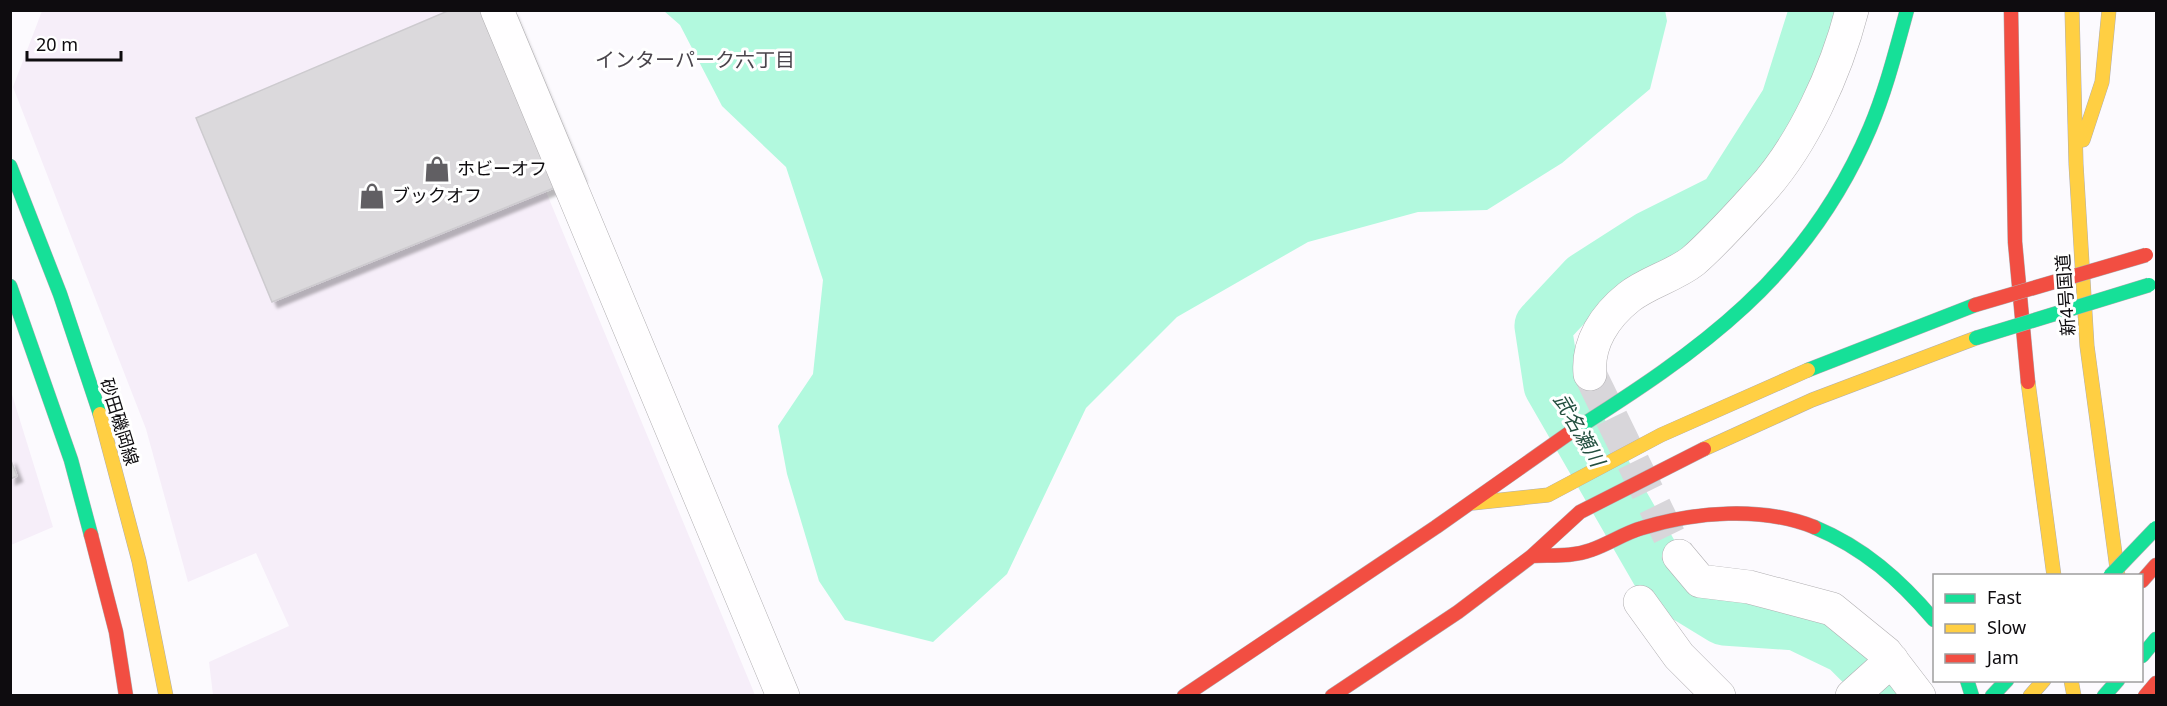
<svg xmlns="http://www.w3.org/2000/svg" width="2167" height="706" font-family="'Noto Sans','Noto Sans JP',sans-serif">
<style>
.built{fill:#f6eef9}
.water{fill:#b2f9de}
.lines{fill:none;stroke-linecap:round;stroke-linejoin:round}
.river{stroke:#b2f9de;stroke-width:57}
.building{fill:#dbd9dc;stroke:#cdcbcf;stroke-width:1.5;filter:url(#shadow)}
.street-tunnel{stroke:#d8d6da;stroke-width:33;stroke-dasharray:33 16;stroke-linecap:butt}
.street-casing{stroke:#b0aeb1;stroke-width:34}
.fast-casing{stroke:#b0aeb1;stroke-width:15}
.slow-casing{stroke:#b0aeb1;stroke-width:15}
.jam-casing{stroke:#b0aeb1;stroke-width:15}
.street{stroke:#fffeff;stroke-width:33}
.fast{stroke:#16e098;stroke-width:14}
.slow{stroke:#ffcf43;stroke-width:14}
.jam{stroke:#f24e42;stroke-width:14}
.fast-bridge-casing{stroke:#b0aeb1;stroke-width:15;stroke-linecap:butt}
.jam-bridge-casing{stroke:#b0aeb1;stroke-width:15;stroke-linecap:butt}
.fast-bridge{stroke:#16e098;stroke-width:14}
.jam-bridge{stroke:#f24e42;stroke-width:14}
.labels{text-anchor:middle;stroke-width:6;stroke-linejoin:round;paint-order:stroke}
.poi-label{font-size:18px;fill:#0e0c0f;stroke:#fff;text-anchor:start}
.street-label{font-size:18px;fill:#0e0c0f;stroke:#fff}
.neighbourhood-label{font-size:20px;fill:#4a454c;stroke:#fff}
.water-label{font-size:20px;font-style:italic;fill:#245040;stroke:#fff}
</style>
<defs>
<filter id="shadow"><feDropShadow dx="5.5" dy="5.5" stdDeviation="1.5" flood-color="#0004"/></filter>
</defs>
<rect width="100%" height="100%" fill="#fcfafe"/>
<path class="built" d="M 42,11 L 471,11 L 755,695 L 213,695 L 209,662 L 289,626 L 256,553 L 188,582 L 146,429 L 13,87 Z
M 10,388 L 53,527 L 11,545 L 10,545 Z"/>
<path class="water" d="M 1665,10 L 1667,21 L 1650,89 L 1562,163 L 1487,210 L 1418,212 L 1308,242 L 1177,317 L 1086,408 L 1007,574 L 933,642 L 845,620 L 819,581 L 787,474 L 778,426 L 813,374 L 823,280 L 786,167 L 722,106 L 680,25 L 664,11 Z"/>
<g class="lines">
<path class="river" d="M 1818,10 L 1789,102 L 1726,201 L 1650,239 L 1586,280 L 1543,326 L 1552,385 L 1665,581 L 1724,617 L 1797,622 L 1847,646 L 1897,696"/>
</g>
<path class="building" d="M 450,10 L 511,10 L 581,177 L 272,302 L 196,118 Z
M 10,458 L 17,476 L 10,479 Z"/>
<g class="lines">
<path class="street-tunnel" d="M 1590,374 L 1679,556"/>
<g class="street-casing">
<path id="street" d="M 497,10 L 783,696
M 1590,374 C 1587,343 1605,316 1629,297 C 1648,282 1674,276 1693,261 C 1716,241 1739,215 1760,192 C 1803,145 1836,72 1852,10
M 1679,556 L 1700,581 L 1749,587 L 1832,609 L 1886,653 L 1919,696
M 1640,602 L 1679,656 L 1719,696
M 1852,696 L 1892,660"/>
</g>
<g class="fast-casing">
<path id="fast" d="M 10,166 L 60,294 L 100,414
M 10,286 L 71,460 L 91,535
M 1808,370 L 1975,305
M 1568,434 C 1700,351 1807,277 1870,128 C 1886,90 1896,50 1907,10
M 1814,527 C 1864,548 1899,579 1934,620
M 2142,656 L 2156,639
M 1967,680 L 1972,696
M 1992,696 L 2007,680
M 2104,696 L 2118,680"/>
</g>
<g class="slow-casing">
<path id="slow" d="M 2072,10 L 2076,164 L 2087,346 L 2118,576
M 2083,140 L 2102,82 L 2109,10
M 2028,382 L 2054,576
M 100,414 L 139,561 L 166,696
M 1704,449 L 1812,400 L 1976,338
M 1473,503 L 1548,495 L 1661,435 L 1808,370
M 2071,680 L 2074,696
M 2030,696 L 2044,680"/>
</g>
<g class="jam-casing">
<path id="jam" d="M 2011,10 L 2015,242 L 2028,382
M 91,535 L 116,632 L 126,696
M 1532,556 C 1552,555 1572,557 1591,550 C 1609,544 1624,533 1642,528 C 1695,512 1761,506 1814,527
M 2142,581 L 2156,565
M 1184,696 L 1436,527 L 1568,434
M 1332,696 L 1458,612 L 1532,556 L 1580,512 L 1704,449
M 2145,696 L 2156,683"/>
</g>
<use href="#street" class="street"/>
<use href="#fast" class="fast"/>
<use href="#slow" class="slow"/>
<use href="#jam" class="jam"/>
<g class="fast-bridge-casing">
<path id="fast-bridge" d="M 1976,338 L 2149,285
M 2110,576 L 2156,528"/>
</g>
<g class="jam-bridge-casing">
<path id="jam-bridge" d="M 1975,305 L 2146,255"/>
</g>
<use href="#fast-bridge" class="fast-bridge"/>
<use href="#jam-bridge" class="jam-bridge"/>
</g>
<defs>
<g id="shop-bare" transform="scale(2.07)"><path d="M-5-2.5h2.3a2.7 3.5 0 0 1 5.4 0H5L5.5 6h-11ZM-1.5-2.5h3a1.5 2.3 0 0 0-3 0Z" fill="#615f63" stroke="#fff" stroke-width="2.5" paint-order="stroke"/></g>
</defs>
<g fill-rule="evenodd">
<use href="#shop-bare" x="437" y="169"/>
<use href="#shop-bare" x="372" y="196"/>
</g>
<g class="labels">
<g class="poi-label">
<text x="457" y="175">ホビーオフ</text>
<text x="392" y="202">ブックオフ</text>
</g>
<g class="street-label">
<text transform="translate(2066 295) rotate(-94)" y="6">新4号国道</text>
<text transform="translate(119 422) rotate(73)" y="6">砂田磯岡線</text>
</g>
<g class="neighbourhood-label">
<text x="695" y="67">インターパーク六丁目</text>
</g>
<g class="water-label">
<text transform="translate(1579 430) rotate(60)" y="7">武名瀬川</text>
</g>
</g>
<rect width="2167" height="706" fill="none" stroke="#0e0c0f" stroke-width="24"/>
<rect x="1933" y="574" width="210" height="108" fill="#ffffff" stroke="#9f9e9f" stroke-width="1.5"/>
<rect x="1945" y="594" width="30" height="9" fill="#16e098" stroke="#9f9e9f" stroke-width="1.5"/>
<text x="1987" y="604" font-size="18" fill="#0e0c0f">Fast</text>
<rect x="1945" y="624" width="30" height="9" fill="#ffcf43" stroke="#9f9e9f" stroke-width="1.5"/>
<text x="1987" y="634" font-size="18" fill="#0e0c0f">Slow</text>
<rect x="1945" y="654" width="30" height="9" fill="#f24e42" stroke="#9f9e9f" stroke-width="1.5"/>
<text x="1987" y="664" font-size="18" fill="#0e0c0f">Jam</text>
<path d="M27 51v9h94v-9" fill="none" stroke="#0e0c0f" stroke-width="3"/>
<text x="36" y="51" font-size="18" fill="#0e0c0f" stroke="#ffffff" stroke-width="4.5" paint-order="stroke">20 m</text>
</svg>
